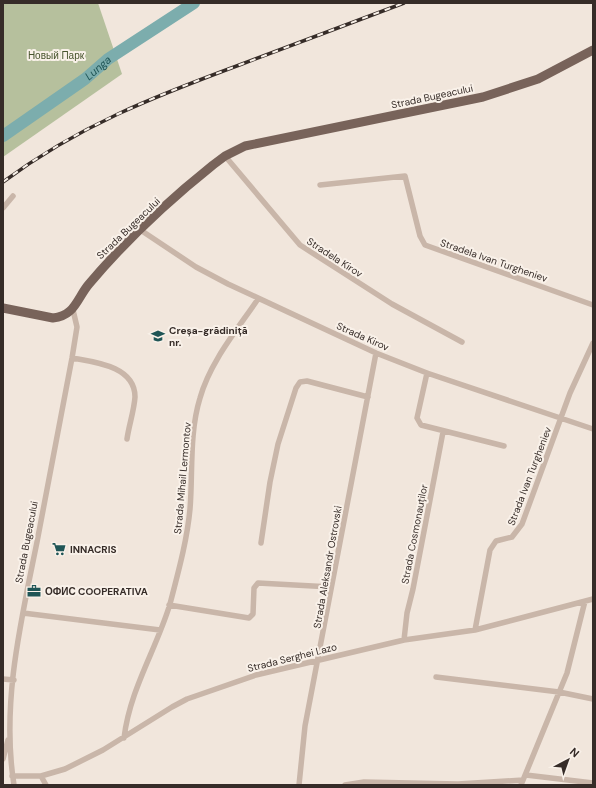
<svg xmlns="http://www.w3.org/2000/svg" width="596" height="788" font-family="'DM Sans',sans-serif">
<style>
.green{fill:#b6c09d}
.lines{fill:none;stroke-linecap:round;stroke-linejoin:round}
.river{stroke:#7cadad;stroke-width:12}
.street{stroke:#c9b6a9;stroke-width:5.5}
.primary{stroke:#78635a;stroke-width:9}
.rail-casing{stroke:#362c28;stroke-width:3.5}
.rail{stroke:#f9f1e9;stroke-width:2;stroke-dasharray:6;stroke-linecap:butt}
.labels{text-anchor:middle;stroke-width:4;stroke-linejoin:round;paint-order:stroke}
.park-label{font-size:10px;fill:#47542d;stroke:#f9f1e9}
.street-label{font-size:10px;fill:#362c28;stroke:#f9f1e9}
.poi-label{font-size:10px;font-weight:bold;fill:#362c28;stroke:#f9f1e9;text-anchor:start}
.water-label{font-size:11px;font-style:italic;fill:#1f5556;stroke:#f9f1e9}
</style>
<rect width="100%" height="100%" fill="#f1e6dc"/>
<path class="green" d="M 3,3 L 98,3 L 122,74 L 3,157 Z"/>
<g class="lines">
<path class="river" id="s1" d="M 3,136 L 85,79 L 108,59 L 194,3"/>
<path class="street" d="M 225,156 L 300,245 L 392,304 L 462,342
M 320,185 L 405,176 L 420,236 L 425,245 L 593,305
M 3,208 L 13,196
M 139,229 L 196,267 L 228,284 L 376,353 L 427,373 L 593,429
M 72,358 C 94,362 135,366 135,397 C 134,411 129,425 127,439
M 427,373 L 417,418 L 421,425 L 504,446
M 261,543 L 270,482 L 278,444 L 296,388 L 300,382 L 307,381 L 368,397
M 169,605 L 249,618 L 253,614 L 254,588 L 258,583 L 331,587
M 23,613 L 160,630
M 475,630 L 490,550 L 496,541 L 512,537 L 522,524 L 570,393 L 593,343
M 404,640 L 407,613 L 413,589 L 443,432
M 436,677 L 559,692 L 593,699
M 3,679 L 14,680
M 124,738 C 130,689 156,650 170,604 C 178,573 187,541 190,509 C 193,472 189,434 200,398 C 210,362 237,330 258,299
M 3,759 L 8,740
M 526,775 L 593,783
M 12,776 L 41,776 L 65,769 L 103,750 L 172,707 L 187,699 L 256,675 L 404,640 L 475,630 L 593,599
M 41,776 L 46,785
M 14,785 C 1,704 21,621 37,542 C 49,481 60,419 72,358 L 77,327 L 73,310
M 299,785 L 305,726 L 376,353
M 345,785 L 364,782 L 458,784 L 523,780
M 521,785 L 567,673 L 585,601"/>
<path class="primary" d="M 3,308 L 53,318 C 75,316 77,298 89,284 C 126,240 168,201 213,165 L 225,156 L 245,146 L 483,97 L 538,79 L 593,50"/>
<g class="rail-casing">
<path id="rail" d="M 3,182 C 80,125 153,97 242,64 C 296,44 350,23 404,3"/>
</g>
<use href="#rail" class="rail"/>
</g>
<defs>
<g id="school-bare" transform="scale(1.08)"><path d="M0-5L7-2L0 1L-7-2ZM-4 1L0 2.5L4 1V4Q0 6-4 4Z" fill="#1f5556" stroke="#f9f1e9" stroke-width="2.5" paint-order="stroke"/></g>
<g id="supermarket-bare" transform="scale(1.08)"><path d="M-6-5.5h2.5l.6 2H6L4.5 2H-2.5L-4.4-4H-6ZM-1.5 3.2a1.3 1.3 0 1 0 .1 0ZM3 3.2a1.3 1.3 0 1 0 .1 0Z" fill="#1f5556" stroke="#f9f1e9" stroke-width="2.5" paint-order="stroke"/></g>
<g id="office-bare" transform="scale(1.08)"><path d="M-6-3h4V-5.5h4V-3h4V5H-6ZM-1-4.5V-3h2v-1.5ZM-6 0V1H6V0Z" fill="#1f5556" stroke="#f9f1e9" stroke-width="2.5" paint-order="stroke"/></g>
</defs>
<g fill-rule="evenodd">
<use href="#school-bare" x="158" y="336"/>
<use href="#supermarket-bare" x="59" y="549"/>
<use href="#office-bare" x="34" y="591"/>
</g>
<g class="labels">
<g class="park-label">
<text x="56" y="59">Новый Парк</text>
</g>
<g class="street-label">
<text transform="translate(432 96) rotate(-12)" y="4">Strada Bugeacului</text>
<text transform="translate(128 228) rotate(-44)" y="4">Strada Bugeacului</text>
<text transform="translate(335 257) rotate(33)" y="4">Stradela Kirov</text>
<text transform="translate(494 260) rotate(19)" y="4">Stradela Ivan Turgheniev</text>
<text transform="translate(363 336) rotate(24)" y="4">Strada Kirov</text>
<text transform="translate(529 476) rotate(-69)" y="4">Strada Ivan Turgheniev</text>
<text transform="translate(182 478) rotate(-85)" y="4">Strada Mihail Lermontov</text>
<text transform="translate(414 534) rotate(-79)" y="4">Strada Cosmonauților</text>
<text transform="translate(26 542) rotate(-79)" y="4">Strada Bugeacului</text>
<text transform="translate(327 567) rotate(-80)" y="4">Strada Aleksandr Ostrovski</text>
<text transform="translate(292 657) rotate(-14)" y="4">Strada Serghei Lazo</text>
</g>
<g class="poi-label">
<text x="169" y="334">Creșa-grădiniță<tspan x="169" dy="12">nr.</tspan></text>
<text x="70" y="553">INNACRIS</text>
<text x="45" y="595">ОФИС COOPERATIVA</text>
</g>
<g class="water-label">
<text dy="4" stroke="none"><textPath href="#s1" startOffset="117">Lunga</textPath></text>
</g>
</g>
<rect width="596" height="788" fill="none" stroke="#362c28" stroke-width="8"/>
<g transform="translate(568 760) rotate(41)" stroke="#f9f1e9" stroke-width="3" paint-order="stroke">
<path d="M0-3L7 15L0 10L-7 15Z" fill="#362c28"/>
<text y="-6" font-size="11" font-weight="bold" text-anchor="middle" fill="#362c28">N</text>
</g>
</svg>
